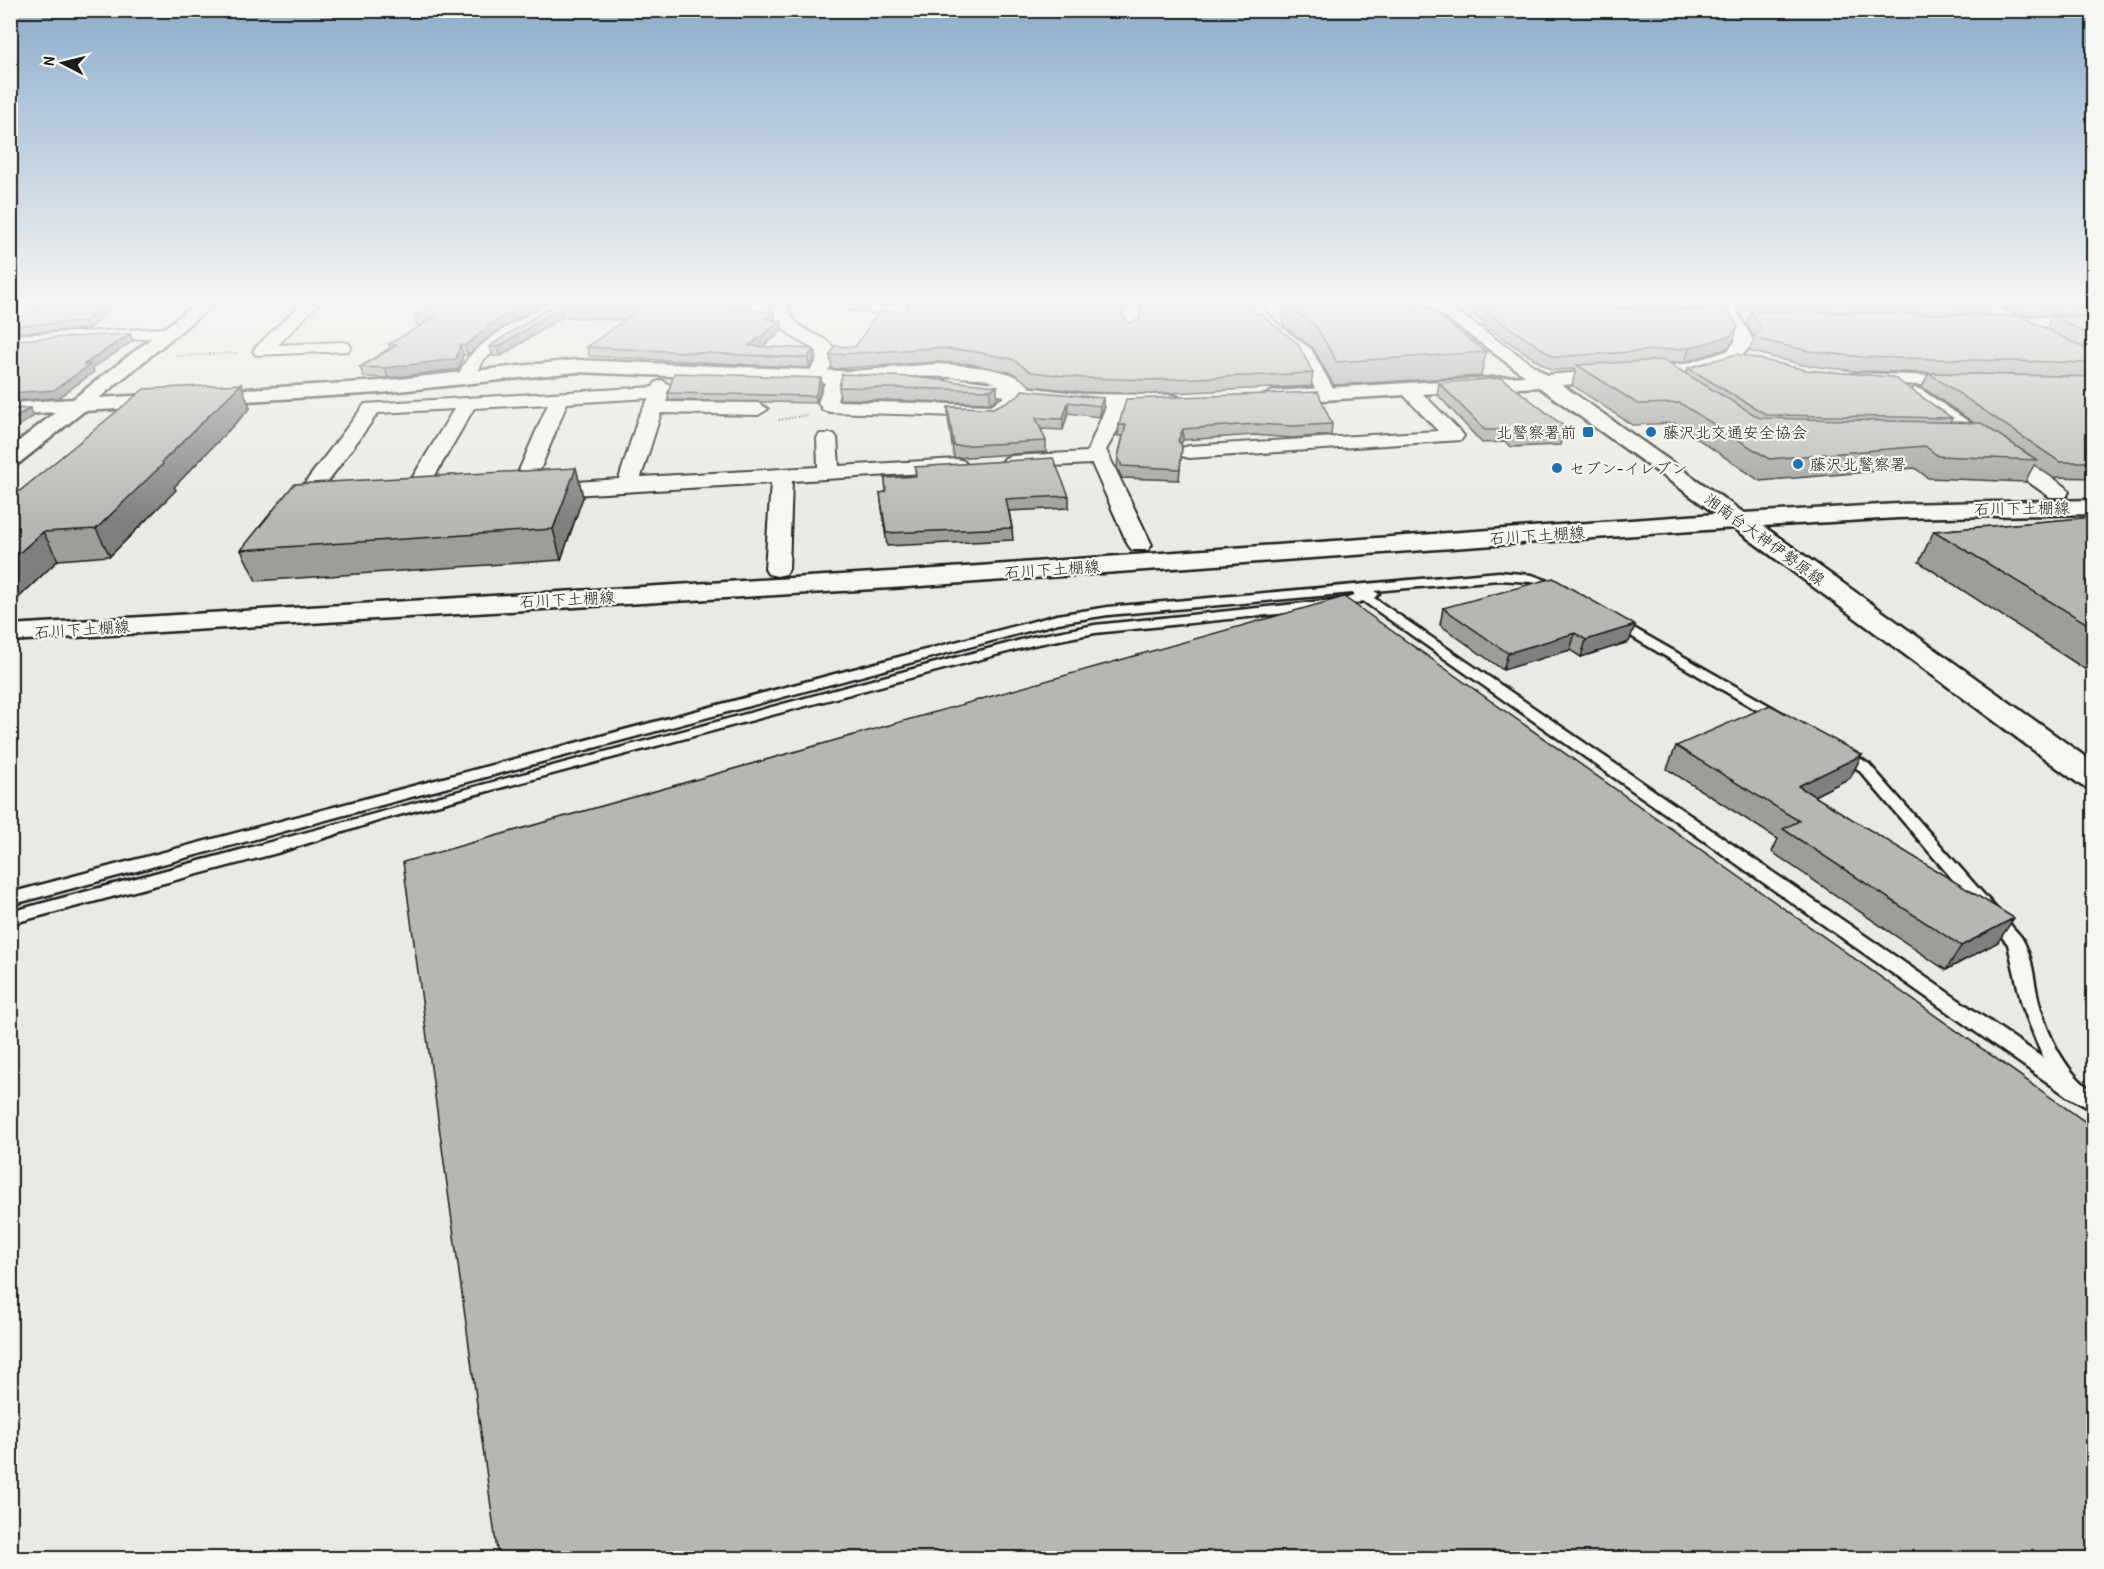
<svg xmlns="http://www.w3.org/2000/svg" width="2104" height="1569" font-family="'Patrick Hand','Klee One',sans-serif">
<style>
.lines{fill:none;stroke-linecap:round;stroke-linejoin:round}
.lane-casing{stroke:#1c1c1c;stroke-width:5}
.street-casing{stroke:#1c1c1c;stroke-width:4}
.secondary-casing{stroke:#1c1c1c;stroke-width:5}
.path{stroke:#1c1c1c;stroke-width:2;stroke-dasharray:1 2;stroke-linecap:butt}
.lane{fill:#f6f6f2;fill-rule:evenodd}
.street{fill:#f6f6f2;fill-rule:evenodd}
.secondary{fill:#f6f6f2;fill-rule:evenodd}
.wall{fill:#9d9d9a;stroke:#1c1c1c;stroke-width:1.5}
.shaded-wall{fill:#7f7f7d;stroke:#1c1c1c;stroke-width:1.5}
.building{fill:#b6b6b3;stroke:#1c1c1c;stroke-width:1.5}
.poi-dot{fill:#1f6fb2;stroke:#f6f6f2;stroke-width:2}
.labels{text-anchor:middle;stroke-width:4.5;stroke-linejoin:round;paint-order:stroke}
.far-poi-label{font-size:16px;fill:#1c1c1c;stroke:#f6f6f2;text-anchor:start}
.far-street-label{font-size:16px;fill:#1c1c1c;stroke:#f6f6f2}
</style>
<rect width="100%" height="100%" fill="#e9e9e5"/>
<filter id="ink" filterUnits="userSpaceOnUse"><feTurbulence type="fractalNoise" baseFrequency=".0167" numOctaves="2"/><feDisplacementMap in="SourceGraphic" scale="12" xChannelSelector="R" yChannelSelector="G"/><feConvolveMatrix kernelMatrix="1 2 1 2 8 2 1 2 1" color-interpolation-filters="sRGB"/></filter>
<g filter="url(#ink)">
<g class="lines">
<g class="lane-casing">
<path id="lane" d="M 1499,572 L 1532,575 L 1566,587 L 1560,591 L 1531,582 L 1499,580 L 1374,591 L 1379,594 L 1374,598 L 2043,1058 L 2022,1005 L 2008,944 L 1859,770 L 1835,753 L 1837,750 L 1847,750 L 1869,764 L 2021,937 C 2032,955 2033,974 2037,994 C 2045,1030 2063,1071 2094,1092 L 2094,1111 L 2067,1096 L 1363,601 L 1344,607 L 1095,633 L 1033,645 L 384,819 L 277,853 L 10,924 L 10,912 L 1032,637 L 1095,625 L 1343,599 L 1355,596 L 1353,593 L 1108,615 L 1058,623 L 10,905 L 10,893 L 1057,615 L 1108,607 Z
M 1616,618 L 1784,714 L 1786,717 L 1779,721 L 1774,720 L 1612,625 L 1612,619 Z"/>
</g>
<g class="street-casing">
<path id="street" d="M 302,303 L 319,303 L 278,345 L 342,342 L 348,343 L 351,347 L 348,351 L 256,355 L 253,351 L 256,347 Z
M 549,303 L 568,303 L 484,359 L 474,380 L 462,380 L 459,376 C 465,345 523,319 549,303 Z
M 775,303 L 791,303 L 788,309 C 798,335 821,331 835,349 L 834,362 L 821,380 L 815,381 L 806,376 L 816,362 L 817,351 C 797,340 780,332 772,309 Z
M 837,303 L 876,303 L 899,306 L 935,303 L 991,303 L 983,308 L 899,316 L 845,308 Z
M 1125,303 L 1141,303 L 1137,332 L 1131,334 L 1123,329 Z
M 1240,303 L 1257,303 L 1280,326 L 1311,349 L 1336,394 L 1334,398 L 1320,398 L 1298,356 L 1268,332 Z
M 1971,303 L 1990,303 L 2094,357 L 2094,369 Z
M 168,328 L 176,333 L 174,337 L 10,345 L 10,335 Z
M 936,364 C 958,365 1016,367 1029,386 L 1016,406 L 992,417 L 830,412 L 823,410 L 818,403 L 828,373 ZM 912,376 L 981,378 L 1010,388 L 1003,398 L 991,405 L 837,401 L 842,381 Z
M 1857,373 L 1966,377 L 1975,382 L 1966,387 L 1851,382 L 1848,378 L 1851,374 Z
M 662,380 L 671,386 L 666,402 L 758,403 L 768,409 L 758,415 L 661,413 L 641,477 L 818,467 L 817,438 L 820,434 L 834,434 L 837,438 L 839,466 L 957,459 L 964,461 L 967,465 L 964,469 L 957,471 L 792,481 L 789,569 L 786,574 L 777,576 L 768,574 L 765,569 L 771,483 L 539,497 L 530,493 L 521,498 L 513,496 L 510,491 L 548,404 L 474,408 L 422,498 L 419,503 L 403,503 L 400,498 L 454,409 L 378,413 L 307,510 L 291,510 L 288,505 L 365,404 L 653,387 L 656,382 ZM 649,398 L 638,418 L 619,479 L 534,485 L 567,403 Z
M 1407,383 L 1414,385 L 1461,432 L 1464,436 L 1461,440 L 1189,458 L 1182,456 L 1179,452 L 1182,448 L 1189,446 L 1438,431 L 1398,389 Z
M 1915,388 L 1922,390 L 2066,487 L 2069,492 L 2066,497 L 2050,497 L 1908,398 L 1906,394 Z
M 1117,396 L 1126,402 L 1117,431 L 1106,450 L 1152,545 L 1148,550 L 1132,550 L 1128,545 L 1092,464 L 1012,468 L 1005,466 L 1002,462 L 1005,458 L 1012,456 L 1087,452 L 1108,402 Z"/>
</g>
<g class="secondary-casing">
<path id="secondary" d="M 197,303 L 215,303 L 99,398 L 380,381 L 576,360 L 887,373 L 896,379 L 887,385 L 576,372 L 380,393 L 84,411 L 18,464 L 10,465 L 10,448 L 56,412 L 10,415 L 10,403 L 73,399 Z
M 1426,303 L 1444,303 L 1547,375 L 1685,364 L 1727,351 L 1736,341 L 1716,303 L 1732,303 L 1754,342 L 1739,359 L 1686,375 L 1562,385 L 1744,513 L 1898,504 L 2094,500 L 2094,514 L 1898,518 L 1763,526 L 2094,763 L 2094,789 L 2082,786 L 1734,528 L 907,587 L 10,641 L 10,625 L 907,571 L 1716,514 L 1539,387 L 1273,403 L 1263,397 L 1273,391 L 1525,376 Z
M 1987,316 L 2094,318 L 2094,328 L 1981,325 L 1979,321 Z
M 953,378 L 1083,394 L 1171,395 L 1178,397 L 1181,401 L 1178,405 L 1171,407 L 1083,406 L 946,388 L 943,384 L 946,380 Z"/>
</g>
<path class="path" d="M 176,356 L 237,353
M 779,420 L 807,415"/>
<use href="#lane" class="lane"/>
<use href="#street" class="street"/>
<use href="#secondary" class="secondary"/>
</g>
<path class="wall" d="M 116,303 L 88,329 L 10,333 L 10,326 Z
M 442,303 L 545,303 L 495,332 L 468,355 L 463,355 L 459,369 L 388,378 L 364,377 L 360,367 L 390,348 L 389,344 L 421,326 L 417,325 L 414,316 Z
M 557,303 L 752,303 L 743,310 L 774,312 L 775,320 L 781,321 L 782,331 L 762,347 L 814,359 L 809,368 L 589,356 L 587,347 L 625,320 L 562,317 L 501,356 L 493,356 L 490,346 Z
M 1123,303 L 1122,316 L 1130,323 L 1245,306 L 1313,373 L 1311,386 L 1151,394 L 1083,392 L 1031,386 L 1013,373 L 972,364 L 936,362 L 832,369 L 830,355 L 855,347 L 905,312 Z
M 1456,303 L 1602,303 L 1614,309 L 1733,341 L 1726,349 L 1685,362 L 1668,363 L 1686,374 L 1688,368 L 1952,418 L 1950,422 L 1974,423 L 1922,387 L 1929,373 L 2094,377 L 2094,478 L 2052,477 L 2034,465 L 2025,482 L 1928,478 L 1915,468 L 1760,481 L 1674,423 L 1632,425 L 1572,385 L 1576,369 L 1551,370 L 1483,325 L 1484,323 Z
M 1605,303 L 1719,303 L 1717,309 L 1614,308 Z
M 1733,303 L 1992,303 L 1987,314 L 1738,310 Z
M 1994,303 L 2094,303 L 2094,316 L 2017,314 Z
M 1285,304 L 1412,308 L 1486,352 L 1481,376 L 1334,385 L 1313,348 L 1283,325 Z
M 1751,311 L 2046,329 L 2052,316 L 2094,317 L 2094,377 L 1856,371 L 1803,365 L 1749,351 L 1754,338 L 1747,324 Z
M 821,378 L 822,385 L 816,403 L 669,400 L 668,393 Z
M 1439,383 L 1565,427 L 1560,445 L 1512,447 L 1505,442 L 1482,443 L 1437,394 Z
M 241,384 L 250,408 L 174,487 L 176,490 L 110,556 L 58,560 L 13,603 L 10,603 L 10,499 Z
M 997,386 L 997,399 L 990,403 L 840,399 L 839,387 Z
M 1103,398 L 1103,409 L 1099,417 L 1068,413 L 1063,430 L 1041,429 L 1046,441 L 1046,452 L 954,458 L 948,418 L 948,407 L 993,408 Z
M 1332,424 L 1331,435 L 1292,438 L 1254,435 L 1183,440 L 1180,445 L 1182,446 L 1179,480 L 1122,478 L 1117,468 L 1118,457 L 1123,436 L 1118,436 L 1119,425 Z
M 915,467 L 1069,496 L 1069,508 L 1009,511 L 1012,528 L 1013,540 L 887,546 L 880,493 L 886,492 L 885,478 L 916,476 Z
M 576,468 L 583,497 L 561,560 L 256,581 L 241,550 Z
M 2094,517 L 2094,675 L 1919,562 L 1934,531 Z
M 1443,608 L 1629,642 L 1581,657 L 1570,650 L 1503,670 L 1440,625 Z
M 1676,746 L 1862,755 L 1850,778 L 1814,796 L 1998,942 L 1946,970 L 1772,852 L 1778,839 L 1667,769 Z"/>
<path class="shaded-wall" d="M 18,303 L 35,303 L 10,315 L 10,307 Z
M 106,303 L 116,303 L 88,329 L 84,322 Z
M 527,303 L 545,303 L 495,332 L 468,355 L 465,346 L 493,323 Z
M 738,303 L 752,303 L 732,318 L 730,309 Z
M 560,308 L 562,317 L 501,356 L 498,347 Z
M 774,312 L 776,321 L 766,319 Z
M 781,321 L 782,331 L 751,356 L 749,346 Z
M 1738,327 L 1733,341 L 1726,349 L 1685,362 L 1689,348 Z
M 130,334 L 133,341 L 93,368 L 94,372 L 58,398 L 10,401 L 10,393 L 83,365 Z
M 460,345 L 463,355 L 459,369 L 388,378 L 385,368 Z
M 813,349 L 814,359 L 809,368 L 808,358 Z
M 821,378 L 822,385 L 816,403 L 815,396 Z
M 241,384 L 250,408 L 174,487 L 176,490 L 110,556 L 96,529 L 162,462 Z
M 997,386 L 997,399 L 990,403 L 990,390 Z
M 1103,398 L 1103,409 L 1099,417 L 1100,406 Z
M 1068,402 L 1068,413 L 1063,430 L 1063,419 Z
M 30,408 L 34,416 L 10,432 L 10,421 Z
M 1183,429 L 1183,440 L 1177,452 L 1178,441 Z
M 576,468 L 583,497 L 561,560 L 553,529 Z
M 43,532 L 58,560 L 13,603 L 10,599 L 10,561 Z
M 1635,625 L 1629,642 L 1581,657 L 1586,640 Z
M 1575,633 L 1570,650 L 1503,670 L 1508,653 Z
M 1862,755 L 1850,778 L 1787,809 L 1798,786 Z
M 2014,918 L 1998,942 L 1946,970 L 1961,946 Z"/>
<path class="building" d="M 10,303 L 18,303 L 10,307 Z
M 48,303 L 106,303 L 84,322 L 10,326 L 10,323 Z
M 442,303 L 527,303 L 493,323 L 465,346 L 460,345 L 456,359 L 385,368 L 360,367 L 397,345 L 389,344 L 436,317 L 414,316 Z
M 557,303 L 738,303 L 730,309 L 774,312 L 766,319 L 781,321 L 749,346 L 813,349 L 808,358 L 587,347 L 637,311 L 560,308 L 498,347 L 490,346 Z
M 928,303 L 1122,303 L 1121,316 L 1130,323 L 1140,319 L 1142,303 L 1244,303 L 1245,306 L 1251,306 L 1254,314 L 1261,314 L 1298,344 L 1313,373 L 1152,380 L 1083,378 L 1031,372 L 1012,359 L 971,351 L 935,348 L 830,355 L 835,346 L 855,347 L 879,311 L 905,312 L 909,305 Z
M 1306,303 L 1405,303 L 1412,308 L 1426,307 L 1486,352 L 1337,362 L 1316,326 L 1285,304 Z
M 1477,303 L 1602,303 L 1614,309 L 1729,311 L 1738,327 L 1730,336 L 1689,348 L 1554,357 L 1486,312 L 1490,312 Z
M 1751,311 L 2021,316 L 2094,353 L 2094,363 L 1862,357 L 1809,351 L 1753,338 L 1761,329 Z
M 2052,316 L 2094,317 L 2094,337 Z
M 130,334 L 83,365 L 91,364 L 54,390 L 10,393 L 10,358 L 12,358 L 10,358 L 10,340 Z
M 1737,354 L 1806,370 L 1893,377 L 1952,418 L 1767,415 L 1688,368 Z
M 1663,360 L 1760,418 L 1981,423 L 2037,460 L 1938,456 L 1925,446 L 1769,459 L 1680,403 L 1638,404 L 1577,365 Z
M 674,373 L 821,378 L 815,396 L 668,393 Z
M 1929,373 L 2094,377 L 2094,462 L 2060,462 Z
M 842,374 L 913,377 L 997,386 L 990,390 L 839,387 Z
M 1502,378 L 1565,427 L 1558,428 L 1563,432 L 1515,435 L 1508,430 L 1485,430 L 1439,383 Z
M 241,384 L 162,462 L 163,464 L 96,529 L 43,532 L 10,561 L 10,499 L 144,389 Z
M 1022,390 L 1103,398 L 1100,406 L 1068,402 L 1063,419 L 1036,418 L 1046,441 L 954,446 L 948,407 L 993,408 L 1017,397 Z
M 1318,392 L 1332,424 L 1293,426 L 1255,424 L 1183,429 L 1178,441 L 1182,446 L 1180,469 L 1122,466 L 1118,457 L 1126,425 L 1119,425 L 1126,399 Z
M 30,408 L 10,421 L 10,409 Z
M 1053,458 L 1069,496 L 1006,499 L 1012,528 L 886,533 L 880,493 L 886,492 L 885,478 L 916,476 L 915,467 Z
M 576,468 L 553,529 L 241,550 L 294,484 Z
M 2094,517 L 2094,628 L 1934,531 Z
M 1553,578 L 1635,625 L 1586,640 L 1575,633 L 1508,653 L 1443,608 Z
M 1344,597 L 2094,1128 L 2094,1558 L 498,1558 L 403,862 Z
M 1770,705 L 1862,755 L 1798,786 L 2014,918 L 1961,946 L 1783,829 L 1799,821 L 1676,746 Z"/>
</g>
<linearGradient id="sky" x2="0" y2="1"><stop stop-color="#8cadcc"/><stop offset="0.58" stop-color="#f5f5f3"/><stop offset="1" stop-color="#f5f5f3" stop-opacity="0"/></linearGradient>
<rect width="2104" height="522" fill="url(#sky)"/>
<g class="poi-dot">
<rect x="1582" y="426" width="12" height="12" rx="3"/>
<circle cx="1651" cy="432" r="6"/>
<circle cx="1798" cy="464" r="6"/>
<circle cx="1557" cy="468" r="6"/>
</g>
<g class="labels">
<g class="far-poi-label">
<text x="1576" y="438" text-anchor="end">北警察署前</text>
<text x="1663" y="438">藤沢北交通安全協会</text>
<text x="1810" y="470">藤沢北警察署</text>
<text x="1569" y="474">セブン-イレブン</text>
</g>
<g class="far-street-label">
<text transform="translate(2022 508) rotate(-1)" y="6">石川下土棚線</text>
<text transform="translate(1537 535) rotate(-4)" y="6">石川下土棚線</text>
<text transform="translate(1765 539) rotate(36)" y="6">湘南台大神伊勢原線</text>
<text transform="translate(1052 569) rotate(-4)" y="6">石川下土棚線</text>
<text transform="translate(567 599) rotate(-3)" y="6">石川下土棚線</text>
<text transform="translate(82 629) rotate(-4)" y="6">石川下土棚線</text>
</g>
</g>
<rect width="2104" height="1569" fill="none" stroke="#f6f6f2" stroke-width="36"/>
<rect x="18" y="18" width="2068" height="1533" fill="none" stroke="#1c1c1c" stroke-width="2" filter="url(#ink)"/>
<g transform="translate(63 63) rotate(277)" stroke="#f6f6f2" stroke-width="4.5" paint-order="stroke">
<path d="M0-4.5L10 22L0 15L-10 22Z" fill="#1c1c1c"/>
<text y="-9" font-size="16" font-weight="bold" text-anchor="middle" fill="#1c1c1c">N</text>
</g>
</svg>
